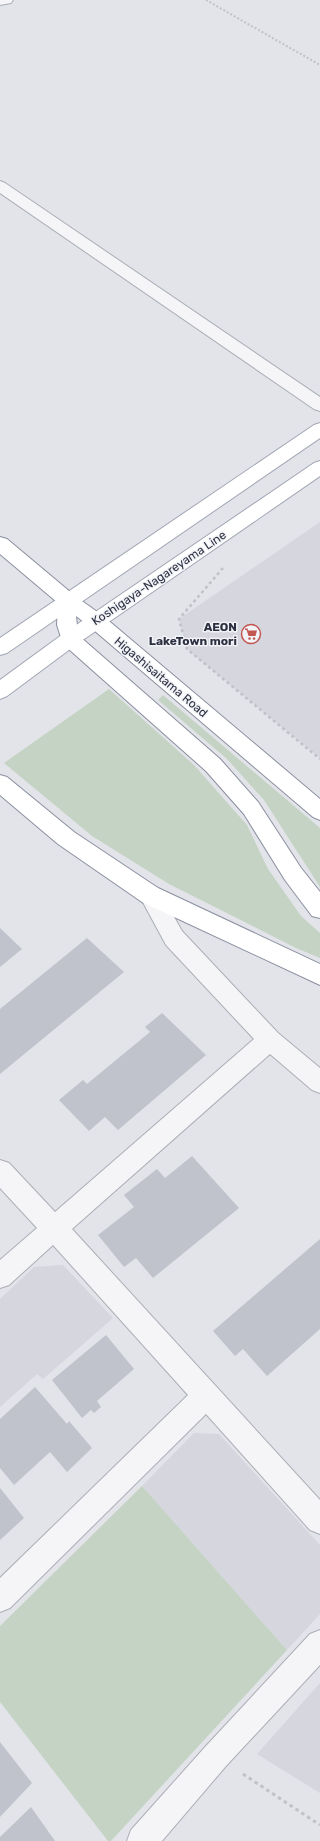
<svg xmlns="http://www.w3.org/2000/svg" width="320" height="1841" font-family="Rubik,sans-serif">
<style>
.built{fill:#d5d6de}
.green{fill:#c5d3c4}
.building{fill:#c0c2cc}
.lines{fill:none;stroke-linecap:round;stroke-linejoin:round}
.minor-casing{stroke:#abaeb6;stroke-width:2}
.tertiary-casing{stroke:#abaeb6;stroke-width:2}
.primary-casing{stroke:#a2a6b4;stroke-width:2}
.trunk-casing{stroke:#8b8f9f;stroke-width:2}
.path-far2{stroke:#c1c2c8;stroke-width:2;stroke-dasharray:2 2;stroke-linecap:butt}
.path-far1{stroke:#c1c2c8;stroke-width:2.5;stroke-dasharray:3 3;stroke-linecap:butt}
.path{stroke:#c1c2c8;stroke-width:3;stroke-dasharray:3.5 3.5;stroke-linecap:butt}
.minor{fill:#f5f5f8;fill-rule:evenodd}
.tertiary{fill:#f5f5f8;fill-rule:evenodd}
.primary{fill:#fff;fill-rule:evenodd}
.trunk{fill:#fff;fill-rule:evenodd}
.labels{text-anchor:middle;stroke-width:3;stroke-linejoin:round;paint-order:stroke}
.street-label{font-size:12px;fill:#2c2f40;stroke:#f2f3f7}
.poi-label{font-size:12px;font-weight:bold;fill:#2c2f40;stroke:#f2f3f7;text-anchor:end}
</style>
<rect width="100%" height="100%" fill="#e2e4e9"/>
<path class="built" d="M 320,522 L 320,758 L 187,649 L 179,619 Z
M 63,1265 L 113,1318 L 43,1379 L 37,1374 L 0,1407 L 0,1299 L 34,1267 Z
M 194,1433 L 219,1434 L 320,1545 L 320,1614 L 287,1650 L 142,1486 Z
M 320,1683 L 320,1793 L 257,1754 Z"/>
<path class="green" d="M 109,689 L 194,765 L 247,825 L 268,869 L 301,916 L 320,933 L 320,958 L 296,948 L 169,884 L 92,836 L 4,763 Z
M 163,695 L 320,828 L 320,887 L 264,800 L 227,759 L 158,700 Z
M 142,1486 L 287,1650 L 111,1841 L 108,1841 L 0,1702 L 0,1626 Z"/>
<path class="building" d="M 0,928 L 22,949 L 0,967 Z
M 87,938 L 124,972 L 0,1074 L 0,1009 Z
M 162,1013 L 206,1055 L 118,1130 L 105,1117 L 89,1131 L 59,1100 L 83,1080 L 87,1084 L 150,1032 L 145,1027 Z
M 192,1156 L 239,1208 L 153,1278 L 136,1258 L 124,1267 L 98,1235 L 134,1207 L 124,1195 L 157,1169 L 165,1178 Z
M 320,1239 L 320,1329 L 267,1376 L 243,1349 L 235,1356 L 213,1331 Z
M 106,1335 L 134,1369 L 97,1401 L 101,1407 L 94,1413 L 91,1410 L 82,1418 L 52,1380 Z
M 35,1387 L 67,1424 L 69,1421 L 92,1448 L 67,1472 L 50,1452 L 14,1485 L 0,1468 L 0,1419 Z
M 0,1488 L 24,1518 L 0,1540 Z
M 0,1742 L 32,1783 L 0,1817 Z
M 31,1807 L 55,1841 L 0,1841 L 0,1837 Z"/>
<g class="lines">
<g class="minor-casing">
<path id="minor" d="M 0,181 L 5,183 L 320,397 L 320,411 L 314,409 L 0,193 Z
M 150,886 L 158,888 L 182,931 L 278,1033 L 320,1068 L 320,1093 L 312,1090 L 270,1054 L 72,1229 L 320,1500 L 320,1534 L 310,1530 L 206,1414 L 10,1608 L 0,1612 L 0,1578 L 188,1395 L 53,1245 L 9,1285 L 0,1288 L 0,1260 L 37,1228 L 0,1188 L 0,1160 L 9,1163 L 55,1212 L 254,1039 L 166,945 L 139,895 L 142,888 Z
M 320,1630 L 320,1665 L 226,1766 L 162,1841 L 127,1841 L 131,1830 L 206,1746 L 310,1634 Z"/>
</g>
<g class="tertiary-casing">
<path id="tertiary" d="M 0,0 L 13,0 L 11,3 L 0,5 Z"/>
</g>
<g class="primary-casing">
<path id="primary" d="M 320,423 L 320,438 L 7,653 L 0,655 L 0,638 L 314,425 Z
M 320,461 L 320,476 L 77,644 L 7,696 L 0,699 L 0,680 L 63,634 L 314,463 Z"/>
</g>
<g class="trunk-casing">
<path id="trunk" d="M 0,537 L 7,539 L 75,596 L 103,616 L 320,799 L 320,820 L 313,817 L 89,626 L 76,616 L 78,635 L 220,759 L 258,802 L 301,868 L 320,892 L 320,918 L 312,916 L 285,880 L 244,814 L 206,771 L 63,644 L 57,625 L 58,603 L 0,554 Z
M 0,775 L 7,777 L 74,832 L 158,888 L 320,964 L 320,985 L 142,902 L 58,844 L 0,795 Z"/>
</g>
<path class="path-far2" d="M 206,0 L 320,65"/>
<path class="path-far1" d="M 223,568 L 179,619 L 187,649 L 320,759"/>
<path class="path" d="M 243,1774 L 320,1825"/>
<use href="#minor" class="minor"/>
<use href="#tertiary" class="tertiary"/>
<use href="#primary" class="primary"/>
<use href="#trunk" class="trunk"/>
</g>
<defs>
<g id="supermarket-ring" transform="scale(1)"><circle r="9.5" fill="#f2f3f7" stroke="#c45652" stroke-width="1.5"/><path d="M-6-5.5h2.5l.6 2H6L4.5 2H-2.5L-4.4-4H-6ZM-1.5 3.2a1.3 1.3 0 1 0 .1 0ZM3 3.2a1.3 1.3 0 1 0 .1 0Z" fill="#c45652"/></g>
</defs>
<g fill-rule="evenodd">
<use href="#supermarket-ring" x="251" y="634"/>
</g>
<g class="labels">
<g class="street-label">
<text transform="translate(159 578) rotate(-34)" y="4">Koshigaya-Nagareyama Line</text>
<text transform="translate(161 677) rotate(40)" y="4">Higashisaitama Road</text>
</g>
<g class="poi-label">
<text x="237" y="631">AEON<tspan x="237" dy="14">LakeTown mori</tspan></text>
</g>
</g>
</svg>
